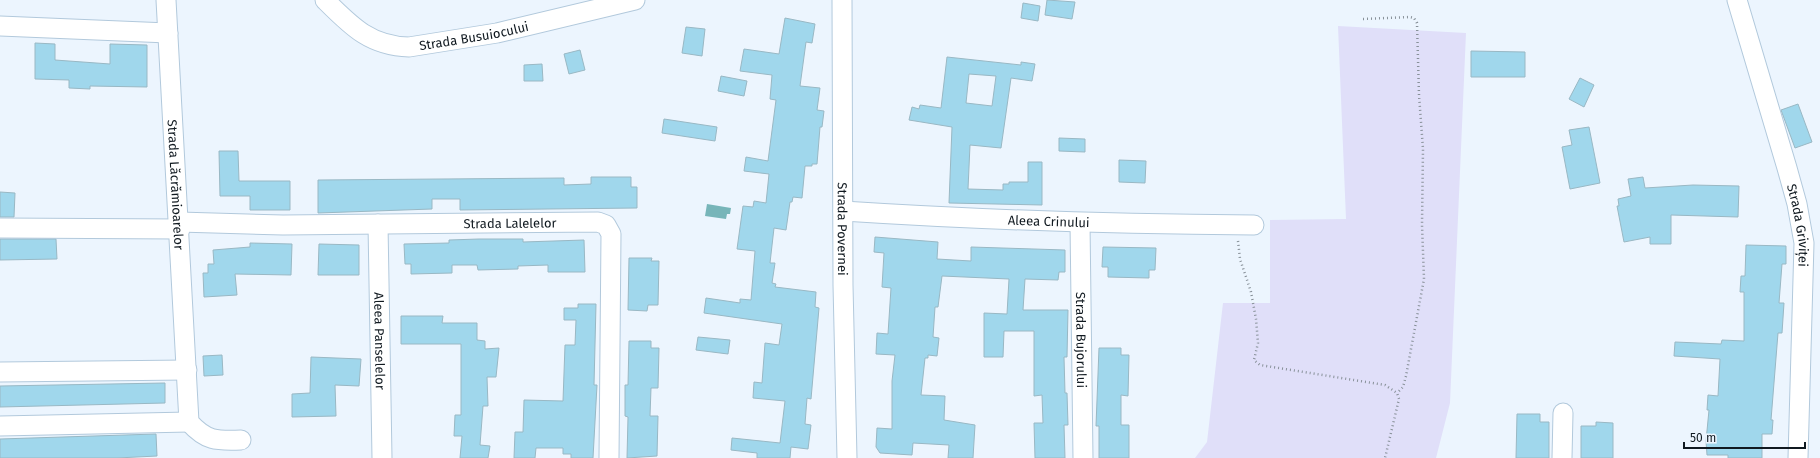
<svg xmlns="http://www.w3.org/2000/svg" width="1820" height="458" font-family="'Fira Sans',sans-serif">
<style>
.green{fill:#e0dff9}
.water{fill:#77b5b9}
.building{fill:#a0d7ec;stroke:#99b8c4;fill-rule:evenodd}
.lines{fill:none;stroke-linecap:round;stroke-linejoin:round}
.minor-casing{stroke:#b2c9dc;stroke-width:21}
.path{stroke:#889199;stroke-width:2.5;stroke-dasharray:1 3;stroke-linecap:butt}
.minor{stroke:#fff;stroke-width:19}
.labels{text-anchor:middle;stroke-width:3;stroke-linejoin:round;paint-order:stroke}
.street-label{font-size:13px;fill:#101920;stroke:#ecf5fe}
</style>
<rect width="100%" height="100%" fill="#ecf5fe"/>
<path class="green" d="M 1338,26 L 1466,33 L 1450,403 L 1436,458 L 1195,458 L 1207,442 L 1223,303 L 1270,303 L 1270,220 L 1346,219 Z"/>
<path class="water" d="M 707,204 L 731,208 L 730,214 L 727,214 L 726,219 L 705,216 Z"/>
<path class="building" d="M 1047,0 L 1075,2 L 1072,19 L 1045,15 Z
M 1023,3 L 1040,6 L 1038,21 L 1021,18 Z
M 785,18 L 815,24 L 812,43 L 806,42 L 800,86 L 820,88 L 817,110 L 824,111 L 822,127 L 820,127 L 817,164 L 812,164 L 812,166 L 805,166 L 802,198 L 793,197 L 792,202 L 790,202 L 786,230 L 774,228 L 770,263 L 775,263 L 772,283 L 776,284 L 775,287 L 816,292 L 815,307 L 819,308 L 811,399 L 807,398 L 805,424 L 811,425 L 808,449 L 791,447 L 790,458 L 757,458 L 757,453 L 731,450 L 732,438 L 780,443 L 785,401 L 753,398 L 754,382 L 762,383 L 765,343 L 779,345 L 782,324 L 704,313 L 706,298 L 740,303 L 740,299 L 751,300 L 755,251 L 737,249 L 743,206 L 753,207 L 754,201 L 766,203 L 769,174 L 744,171 L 746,157 L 768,161 L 776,100 L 770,99 L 772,75 L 740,71 L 744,49 L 779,54 Z
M 686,27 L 705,29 L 702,56 L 682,53 Z
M 35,43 L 55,44 L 55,60 L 110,64 L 110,44 L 147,45 L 147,87 L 90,86 L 90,89 L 69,88 L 69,80 L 35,79 Z
M 580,50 L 585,70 L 569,74 L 564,54 Z
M 1471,51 L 1525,52 L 1525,77 L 1471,77 Z
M 947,57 L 1021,65 L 1021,62 L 1035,64 L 1032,81 L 1011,78 L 1001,148 L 970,145 L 968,189 L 1003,190 L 1003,184 L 1009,184 L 1009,182 L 1028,182 L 1028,162 L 1042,162 L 1042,205 L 949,203 L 952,127 L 909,120 L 912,107 L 919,109 L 920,105 L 941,108 ZM 969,74 L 996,76 L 992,106 L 966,103 Z
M 542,64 L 543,81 L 524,81 L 524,65 Z
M 721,76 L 747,81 L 744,96 L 718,91 Z
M 1580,78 L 1594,85 L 1584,107 L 1569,99 Z
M 1798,104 L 1812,142 L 1795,148 L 1781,110 Z
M 664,119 L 717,127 L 715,141 L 662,133 Z
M 1589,127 L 1600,183 L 1570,189 L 1562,147 L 1572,145 L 1569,130 Z
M 1059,138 L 1085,139 L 1085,152 L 1059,151 Z
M 219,151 L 238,151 L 239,181 L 290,181 L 290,210 L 250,210 L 250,196 L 220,196 Z
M 1119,160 L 1146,161 L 1145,183 L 1119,182 Z
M 591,177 L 631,177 L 631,187 L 637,187 L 637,208 L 460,210 L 460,199 L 432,199 L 432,209 L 318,213 L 318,180 L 564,178 L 564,185 L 591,184 Z
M 1643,177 L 1645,188 L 1693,185 L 1739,186 L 1738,217 L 1671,215 L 1671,244 L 1650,244 L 1650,237 L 1624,242 L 1617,206 L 1619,206 L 1618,199 L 1631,196 L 1628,179 Z
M 0,192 L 15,193 L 14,217 L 0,217 Z
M 875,237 L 938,242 L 937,259 L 971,261 L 971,247 L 1065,250 L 1065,272 L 1059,272 L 1058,280 L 1025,279 L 1023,310 L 1068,310 L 1067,357 L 1064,357 L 1065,393 L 1067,393 L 1068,425 L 1064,425 L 1065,458 L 1035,458 L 1034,423 L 1043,423 L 1042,395 L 1034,396 L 1034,331 L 1004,331 L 1003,357 L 984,357 L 984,313 L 1007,314 L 1009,279 L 942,276 L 938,307 L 935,307 L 933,337 L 939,338 L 937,356 L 928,355 L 928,358 L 925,358 L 921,395 L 945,396 L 944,420 L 975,425 L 973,458 L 948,458 L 949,445 L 913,443 L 912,455 L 880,453 L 876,447 L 877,428 L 892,429 L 892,381 L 895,355 L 876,354 L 877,333 L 888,334 L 891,288 L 882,287 L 884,253 L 874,252 Z
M 0,239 L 56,239 L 57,259 L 0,260 Z
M 479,239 L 523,239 L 523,242 L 584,240 L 585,272 L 548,272 L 548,265 L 518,266 L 518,269 L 478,270 L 477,265 L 452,265 L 452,273 L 411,274 L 411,264 L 405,264 L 404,244 L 449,243 L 449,240 Z
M 250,243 L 292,244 L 291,275 L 235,274 L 237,295 L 204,297 L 203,273 L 208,273 L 208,264 L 214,264 L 213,250 L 250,247 Z
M 319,244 L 359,245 L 359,275 L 318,275 Z
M 1746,245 L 1786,246 L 1786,264 L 1782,264 L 1779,303 L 1784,303 L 1782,333 L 1778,333 L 1771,420 L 1773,420 L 1772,434 L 1762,434 L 1762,458 L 1728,458 L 1728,455 L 1707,455 L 1706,441 L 1709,410 L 1707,410 L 1708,395 L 1718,396 L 1720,359 L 1674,356 L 1675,342 L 1721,344 L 1722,340 L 1744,341 L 1744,292 L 1740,292 L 1741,276 L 1745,276 Z
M 1103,247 L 1156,248 L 1155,270 L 1149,270 L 1149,278 L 1108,277 L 1108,267 L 1102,267 Z
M 629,258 L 652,258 L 651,261 L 659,261 L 658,305 L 648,305 L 647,311 L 628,310 Z
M 578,304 L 596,304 L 594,385 L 597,385 L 593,458 L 571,458 L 571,454 L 563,454 L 563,448 L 536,448 L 535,458 L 514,458 L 515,432 L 523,432 L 524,400 L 563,401 L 565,345 L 575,345 L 576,320 L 564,320 L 564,308 L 578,308 Z
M 401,316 L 443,316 L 442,323 L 477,323 L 477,340 L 485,341 L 485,349 L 499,348 L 496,377 L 487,377 L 488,406 L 483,406 L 480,445 L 490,446 L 488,458 L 460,458 L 462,436 L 454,436 L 455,415 L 461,415 L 461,344 L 401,344 Z
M 698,337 L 730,340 L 728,354 L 696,350 Z
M 629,341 L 651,341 L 651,348 L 659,348 L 658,388 L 651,388 L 650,416 L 658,416 L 657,456 L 627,458 L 628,417 L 625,416 L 625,385 L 628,385 Z
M 1099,348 L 1121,348 L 1121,355 L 1129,355 L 1128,396 L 1121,395 L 1121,425 L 1129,425 L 1129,458 L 1099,458 L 1099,426 L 1096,426 Z
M 222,355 L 223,375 L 204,376 L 203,356 Z
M 311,357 L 361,359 L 359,386 L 335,385 L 336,416 L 292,417 L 292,394 L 310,393 Z
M 165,383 L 165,403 L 0,407 L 0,386 Z
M 1517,414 L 1540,414 L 1540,422 L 1549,422 L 1549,458 L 1516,458 Z
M 1596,422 L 1613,423 L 1613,458 L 1581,458 L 1581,426 L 1596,426 Z
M 156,434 L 157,456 L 117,458 L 0,458 L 0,439 Z"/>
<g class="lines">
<g class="minor-casing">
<g id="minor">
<path id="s1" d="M 166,0 L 189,422 C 206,441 216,441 241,440"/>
<path id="s2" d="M 325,0 C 351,26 370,46 409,47 L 497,33 L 635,0"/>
<path id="s3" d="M 842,0 L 843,285 L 847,458"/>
<path id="s4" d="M 1737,0 L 1787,168 L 1797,204 L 1804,243 L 1798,458"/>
<path d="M 0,26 L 168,33"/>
<path id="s5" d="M 843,211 C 980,220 1117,224 1254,225"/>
<path id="s6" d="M 179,222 L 283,225 L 598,222 L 606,225 L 611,234 L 609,458"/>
<path id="s7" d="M 1080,223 L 1083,458"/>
<path id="s8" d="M 378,224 L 382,458"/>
<path d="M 0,228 L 180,229"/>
<path d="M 0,372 L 187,370"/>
<path d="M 0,426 L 189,422"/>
<path d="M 1562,458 L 1563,413"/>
</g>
</g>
<path class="path" d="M 1363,19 L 1410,17 L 1414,18 L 1417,23 L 1419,95 L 1423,149 L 1422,225 L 1424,279 L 1406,376 L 1403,387 L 1397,393
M 1238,241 L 1240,259 L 1251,292 L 1256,319 L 1258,343 L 1254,360 L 1260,365 L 1385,385 L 1397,393 L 1399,399 L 1385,458"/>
<use href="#minor" class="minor"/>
</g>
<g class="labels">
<g class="street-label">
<text dy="5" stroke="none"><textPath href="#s2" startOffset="165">Strada Busuiocului</textPath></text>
<text dy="5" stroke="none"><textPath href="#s1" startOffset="185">Strada Lăcrămioarelor</textPath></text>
<text dy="5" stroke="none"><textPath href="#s5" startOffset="206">Aleea Crinului</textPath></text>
<text dy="5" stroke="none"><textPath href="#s6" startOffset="331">Strada Lalelelor</textPath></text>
<text dy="5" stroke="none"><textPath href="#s4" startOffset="234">Strada Griviței</textPath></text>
<text dy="5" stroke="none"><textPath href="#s3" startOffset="229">Strada Povernei</textPath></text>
<text dy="5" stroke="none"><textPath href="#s7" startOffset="117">Strada Bujorului</textPath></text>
<text dy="5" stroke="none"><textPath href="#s8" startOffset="117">Aleea Panselelor</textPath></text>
</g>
</g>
<path d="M1684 442v6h121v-6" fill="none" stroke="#101920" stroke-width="2"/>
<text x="1690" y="442" font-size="12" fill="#101920" stroke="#ecf5fe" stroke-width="3" paint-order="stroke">50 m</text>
</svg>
